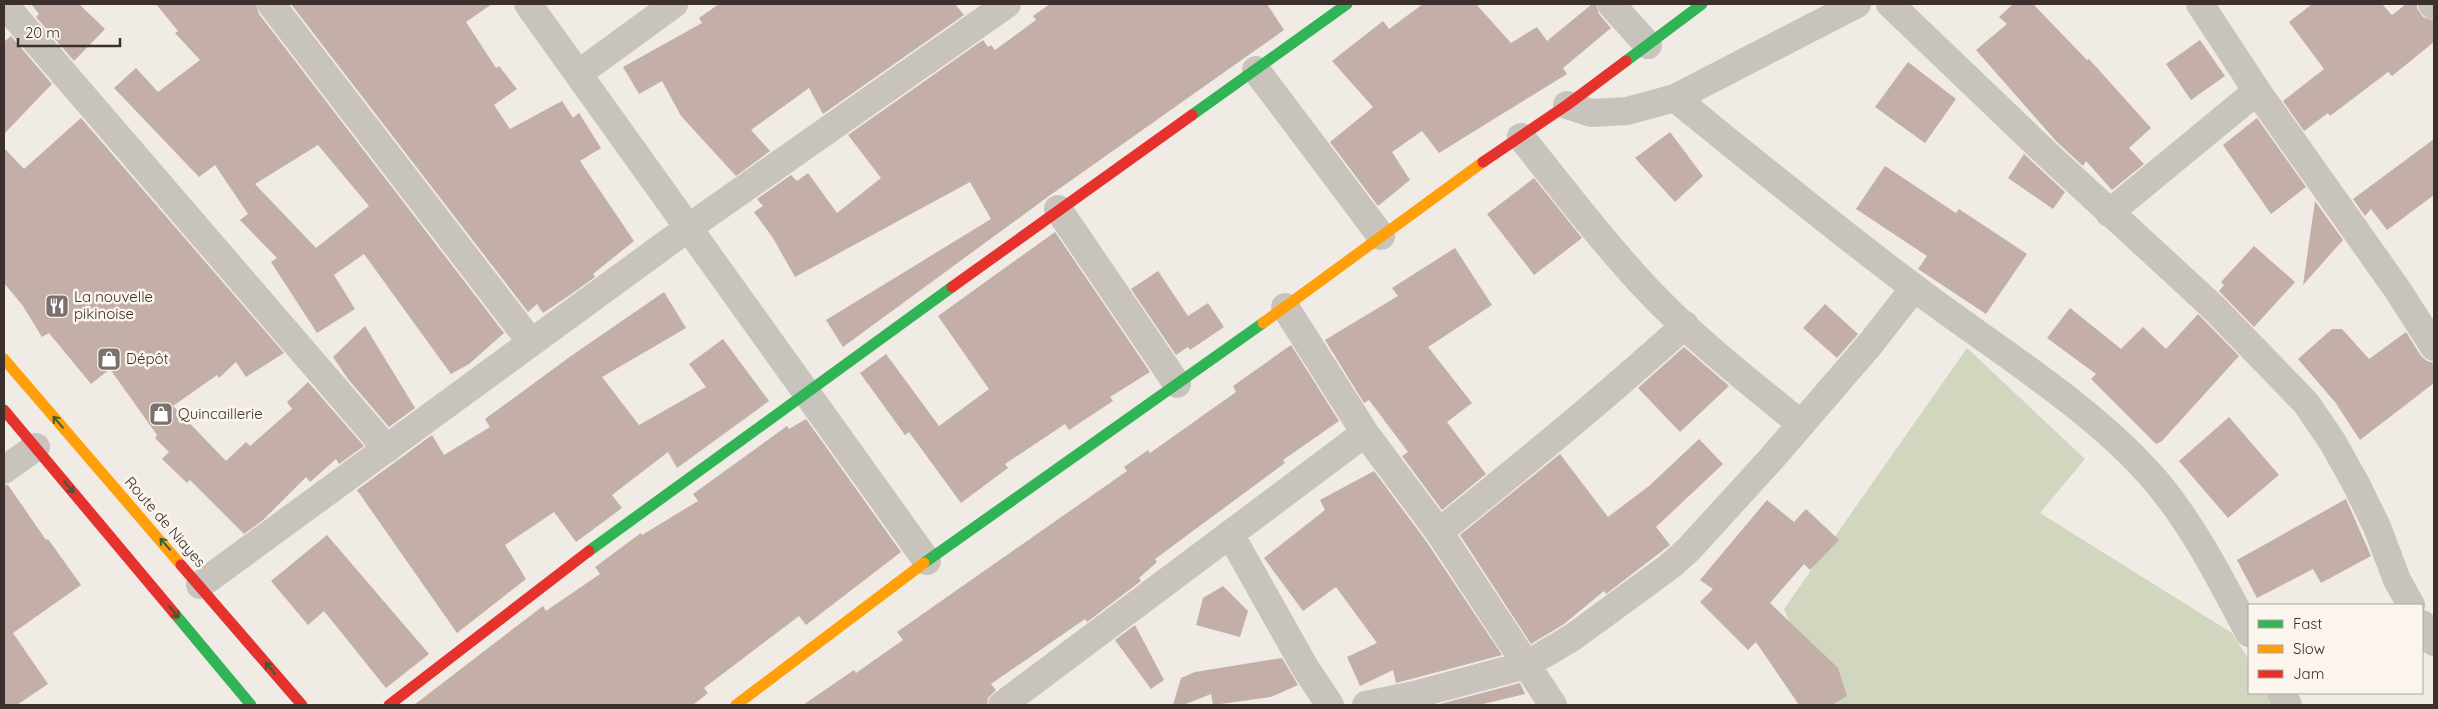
<svg xmlns="http://www.w3.org/2000/svg" width="2438" height="709" font-family="Quicksand,sans-serif">
<style>
.green{fill:#d1d6bf}
.building{fill:#c3afa7;fill-rule:evenodd}
.lines{fill:none;stroke-linecap:round;stroke-linejoin:round}
.street{stroke:#c9c3be;stroke-width:28}
.fast{stroke:#30b455;stroke-width:11}
.slow{stroke:#ff9f0a;stroke-width:11}
.jam{stroke:#e5322d;stroke-width:11}
.oneway{stroke:#375e3a}
.labels{text-anchor:middle;stroke-width:5;stroke-linejoin:round;paint-order:stroke}
.poi-label{font-size:15px;fill:#3b302b;stroke:#fbf5ee;text-anchor:start}
.street-label{font-size:15px;fill:#3b302b;stroke:#fbf5ee}
</style>
<rect width="100%" height="100%" fill="#f0ebe5"/>
<path class="green" d="M 1967,348 L 2085,459 L 2040,513 L 2232,633 L 2249,660 L 2249,693 L 2270,693 L 2277,705 L 1825,705 L 1784,609 Z"/>
<path class="building" d="M 31,4 L 79,4 L 105,29 L 74,61 L 36,17 L 39,14 Z
M 156,4 L 256,4 L 259,14 L 504,333 L 469,364 L 451,374 L 364,254 L 334,275 L 355,309 L 317,333 L 271,262 L 277,258 L 240,220 L 248,214 L 215,165 L 199,177 L 114,88 L 136,68 L 158,92 L 200,60 L 175,33 L 178,31 ZM 318,145 L 369,206 L 316,248 L 255,184 Z
M 291,4 L 492,4 L 466,22 L 496,68 L 499,66 L 517,89 L 494,105 L 510,129 L 562,101 L 573,118 L 579,113 L 601,148 L 580,161 L 634,241 L 593,274 L 595,277 L 570,295 L 543,313 L 537,304 L 528,312 Z
M 719,4 L 955,4 L 964,15 L 823,114 L 809,88 L 751,130 L 770,151 L 736,176 L 681,116 L 662,81 L 639,94 L 623,67 L 702,23 L 699,18 Z
M 1050,4 L 1267,4 L 1284,30 L 1049,196 L 843,347 L 826,320 L 991,219 L 970,182 L 795,277 L 773,238 L 754,212 L 763,206 L 757,199 L 791,175 L 797,181 L 808,173 L 837,213 L 881,178 L 848,135 L 983,40 L 988,47 L 991,45 L 995,50 L 1036,20 L 1033,16 Z
M 1423,4 L 1476,4 L 1511,43 L 1537,27 L 1547,41 L 1592,4 L 1596,4 L 1599,14 L 1611,28 L 1563,68 L 1567,74 L 1439,153 L 1422,131 L 1392,152 L 1410,180 L 1378,206 L 1330,142 L 1373,107 L 1332,61 L 1383,21 L 1389,29 Z
M 2013,4 L 2033,4 L 2087,60 L 2089,59 L 2151,128 L 2129,148 L 2144,164 L 2112,190 L 2086,161 L 2083,166 L 2056,141 L 1976,50 L 2007,24 L 1999,17 Z
M 2312,4 L 2382,4 L 2392,15 L 2406,4 L 2417,4 L 2417,8 L 2423,17 L 2434,21 L 2434,42 L 2392,76 L 2388,72 L 2330,116 L 2328,113 L 2304,131 L 2283,101 L 2324,69 L 2289,22 Z
M 11,36 L 52,84 L 4,134 L 4,42 Z
M 2200,40 L 2225,76 L 2191,100 L 2166,64 Z
M 1908,62 L 1956,99 L 1925,143 L 1875,107 Z
M 81,118 L 284,353 L 246,377 L 236,362 L 219,378 L 217,375 L 173,406 L 226,461 L 246,442 L 250,446 L 292,409 L 287,402 L 308,382 L 364,446 L 339,464 L 336,459 L 310,482 L 306,477 L 263,520 L 244,534 L 190,480 L 187,483 L 162,459 L 169,452 L 155,438 L 157,435 L 110,369 L 91,384 L 49,333 L 42,337 L 23,306 L 4,283 L 4,148 L 24,169 Z
M 2257,118 L 2306,187 L 2271,214 L 2223,145 Z
M 1670,132 L 1703,176 L 1675,202 L 1635,158 Z
M 2434,139 L 2434,195 L 2387,230 L 2371,209 L 2365,216 L 2353,199 Z
M 2024,154 L 2065,192 L 2053,209 L 2008,178 Z
M 1885,166 L 1956,213 L 1959,209 L 2027,254 L 1986,314 L 1918,269 L 1927,256 L 1856,209 Z
M 1534,178 L 1582,238 L 1534,275 L 1487,214 Z
M 2315,201 L 2343,240 L 2303,285 Z
M 1055,232 L 1150,372 L 1110,397 L 1113,401 L 1069,430 L 1065,424 L 1005,464 L 1008,468 L 961,503 L 909,432 L 905,435 L 860,373 L 886,354 L 939,426 L 989,389 L 938,316 Z
M 2254,246 L 2295,282 L 2254,327 L 2219,291 L 2224,285 L 2221,282 Z
M 1455,248 L 1492,305 L 1428,347 L 1472,403 L 1447,422 L 1486,474 L 1442,510 L 1402,456 L 1408,452 L 1369,400 L 1364,403 L 1325,340 L 1398,296 L 1392,288 Z
M 1158,271 L 1188,316 L 1208,303 L 1224,327 L 1190,350 L 1188,347 L 1176,355 L 1131,289 Z
M 664,292 L 686,328 L 602,377 L 639,425 L 706,387 L 689,364 L 723,339 L 769,401 L 677,468 L 668,452 L 612,495 L 622,508 L 576,542 L 554,512 L 505,545 L 526,579 L 457,633 L 357,490 L 432,435 L 444,455 L 490,427 L 485,419 L 571,356 Z
M 1825,304 L 1858,334 L 1837,358 L 1803,328 Z
M 2070,308 L 2121,349 L 2143,327 L 2166,349 L 2198,314 L 2239,356 L 2162,441 L 2156,444 L 2091,379 L 2096,374 L 2047,338 Z
M 365,326 L 415,408 L 389,427 L 348,379 L 333,357 Z
M 2332,329 L 2342,329 L 2369,359 L 2406,332 L 2421,356 L 2427,361 L 2434,363 L 2434,383 L 2360,440 L 2335,402 L 2298,359 Z
M 1291,345 L 1339,421 L 1283,460 L 1285,463 L 1155,559 L 1157,562 L 1139,578 L 1141,581 L 1087,622 L 1085,619 L 991,684 L 996,690 L 988,698 L 987,705 L 803,705 L 854,670 L 856,673 L 903,640 L 897,632 L 1127,471 L 1124,467 L 1148,450 L 1150,453 L 1236,392 L 1233,386 Z
M 1684,347 L 1729,386 L 1680,432 L 1638,388 Z
M 2229,417 L 2279,475 L 2228,518 L 2179,461 Z
M 806,419 L 901,552 L 806,625 L 799,616 L 704,688 L 708,693 L 693,705 L 414,705 L 543,606 L 546,611 L 600,574 L 595,567 L 641,533 L 642,535 L 698,501 L 693,494 L 787,426 L 789,429 Z
M 1699,439 L 1723,464 L 1656,527 L 1670,545 L 1606,594 L 1604,591 L 1564,624 L 1531,644 L 1460,535 L 1560,454 L 1608,517 L 1649,486 Z
M 1374,471 L 1426,541 L 1502,655 L 1396,683 L 1393,670 L 1360,686 L 1347,657 L 1377,643 L 1336,587 L 1303,611 L 1264,558 L 1325,510 L 1320,500 Z
M 4,485 L 8,485 L 46,540 L 48,539 L 81,585 L 13,633 L 48,684 L 17,705 L 4,705 Z
M 2346,499 L 2371,556 L 2321,583 L 2313,569 L 2257,598 L 2237,560 Z
M 1767,500 L 1794,522 L 1806,509 L 1839,540 L 1810,570 L 1804,564 L 1770,603 L 1838,668 L 1847,696 L 1832,705 L 1799,705 L 1756,642 L 1748,650 L 1700,602 L 1713,589 L 1700,580 Z
M 327,535 L 429,654 L 386,688 L 324,611 L 308,625 L 271,581 Z
M 1223,586 L 1248,611 L 1240,637 L 1196,625 L 1203,598 Z
M 1135,625 L 1164,680 L 1151,689 L 1115,640 Z
M 1282,658 L 1298,685 L 1271,697 L 1213,705 L 1211,694 L 1183,705 L 1173,705 L 1181,678 L 1195,672 Z
M 1520,683 L 1525,694 L 1479,705 L 1436,705 Z"/>
<g class="lines">
<path class="street" d="M 4,4 L 387,449
M 271,4 L 531,342
M 528,4 L 927,561
M 1611,4 L 1648,45
M 1890,4 L 2049,156 L 2214,308 L 2306,403 L 2332,441 L 2356,484 L 2377,527 L 2397,580 L 2411,605
M 2200,4 L 2257,91 L 2399,292 L 2434,347
M 2432,4 L 2434,6
M 1256,70 L 1381,236
M 578,74 L 674,4
M 1675,98 C 1754,162 1834,228 1916,289 C 1994,348 2091,406 2155,480 C 2194,526 2221,580 2249,633
M 1567,105 L 1591,113 L 1627,111 L 1675,98 L 1857,4
M 1521,137 C 1562,188 1602,241 1647,289 C 1693,338 1748,381 1801,424
M 1058,209 L 1177,384
M 2109,213 L 2257,91
M 1285,307 L 1365,433 L 1439,532 L 1553,705
M 4,470 L 36,447
M 1439,532 C 1523,465 1606,397 1685,325
M 1230,534 L 1306,669 L 1330,705
M 200,585 L 688,228 L 1007,4
M 2422,624 L 2434,642
M 2281,693 L 2288,705
M 1002,705 L 1365,433
M 1366,705 L 1414,695 L 1526,665 L 1573,637 L 1670,566 L 1689,549 L 1772,458 L 1871,343 L 1914,288"/>
<path class="fast" d="M 1626,61 L 1702,4
M 1192,115 L 1347,4
M 589,551 L 952,287
M 924,563 L 1263,323
M 175,614 L 251,705"/>
<path class="slow" d="M 1263,323 L 1483,162
M 4,359 L 181,565
M 736,705 L 924,563"/>
<path class="jam" d="M 1483,162 L 1567,105 L 1626,61
M 952,287 L 1192,115
M 4,410 L 175,614
M 181,565 L 302,705
M 389,705 L 589,551"/>
</g>
<defs><path id="oneway-shaft" d="M-6 0H5M1.5-3L5.5 0L1.5 3" fill="none" stroke-width="1.6" stroke-linecap="round" stroke-linejoin="round" transform="scale(1.25)"/></defs>
<g class="oneway">
<use href="#oneway-shaft" transform="translate(58 422) rotate(-131)"/>
<use href="#oneway-shaft" transform="translate(69 487) rotate(50)"/>
<use href="#oneway-shaft" transform="translate(165 544) rotate(-131)"/>
<use href="#oneway-shaft" transform="translate(174 612) rotate(50)"/>
<use href="#oneway-shaft" transform="translate(270 668) rotate(-130)"/>
</g>
<defs>
<g id="restaurant-square" transform="scale(1.25)"><rect x="-9" y="-9" width="18" height="18" rx="4" fill="#7a716c" stroke="#fbf5ee"/><path d="M-5-6h1v4h1v-4h1v4h1v-4h1v5L-1.5 .5V6h-2V.5L-5-1ZM5-6V6H3V1.5H1.5Q1.5-4 5-6Z" fill="#fff"/></g>
<g id="shop-square" transform="scale(1.25)"><rect x="-9" y="-9" width="18" height="18" rx="4" fill="#7a716c" stroke="#fbf5ee"/><path d="M-5-2.5h2.3a2.7 3.5 0 0 1 5.4 0H5L5.5 6h-11ZM-1.5-2.5h3a1.5 2.3 0 0 0-3 0Z" fill="#fff"/></g>
</defs>
<g fill-rule="evenodd">
<use href="#restaurant-square" x="57" y="306"/>
<use href="#shop-square" x="109" y="359"/>
<use href="#shop-square" x="161" y="414"/>
</g>
<g class="labels">
<g class="poi-label">
<text x="74" y="302">La nouvelle<tspan x="74" dy="17">pikinoise</tspan></text>
<text x="126" y="364">Dépôt</text>
<text x="178" y="419">Quincaillerie</text>
</g>
<g class="street-label">
<text transform="translate(165 522) rotate(49)" y="5">Route de Niayes</text>
</g>
</g>
<rect width="2438" height="709" fill="none" stroke="#3b302b" stroke-width="10"/>
<rect x="2248" y="604" width="175" height="90" fill="#fbf5ee" stroke="#aea6a0"/>
<rect x="2258" y="620" width="25" height="8" fill="#30b455" stroke="#aea6a0"/>
<text x="2293" y="629" font-size="15" fill="#3b302b">Fast</text>
<rect x="2258" y="645" width="25" height="8" fill="#ff9f0a" stroke="#aea6a0"/>
<text x="2293" y="654" font-size="15" fill="#3b302b">Slow</text>
<rect x="2258" y="670" width="25" height="8" fill="#e5322d" stroke="#aea6a0"/>
<text x="2293" y="679" font-size="15" fill="#3b302b">Jam</text>
<path d="M18 38v8h102v-8" fill="none" stroke="#3b302b" stroke-width="2.5"/>
<text x="25" y="38" font-size="15" fill="#3b302b" stroke="#fbf5ee" stroke-width="4" paint-order="stroke">20 m</text>
</svg>
